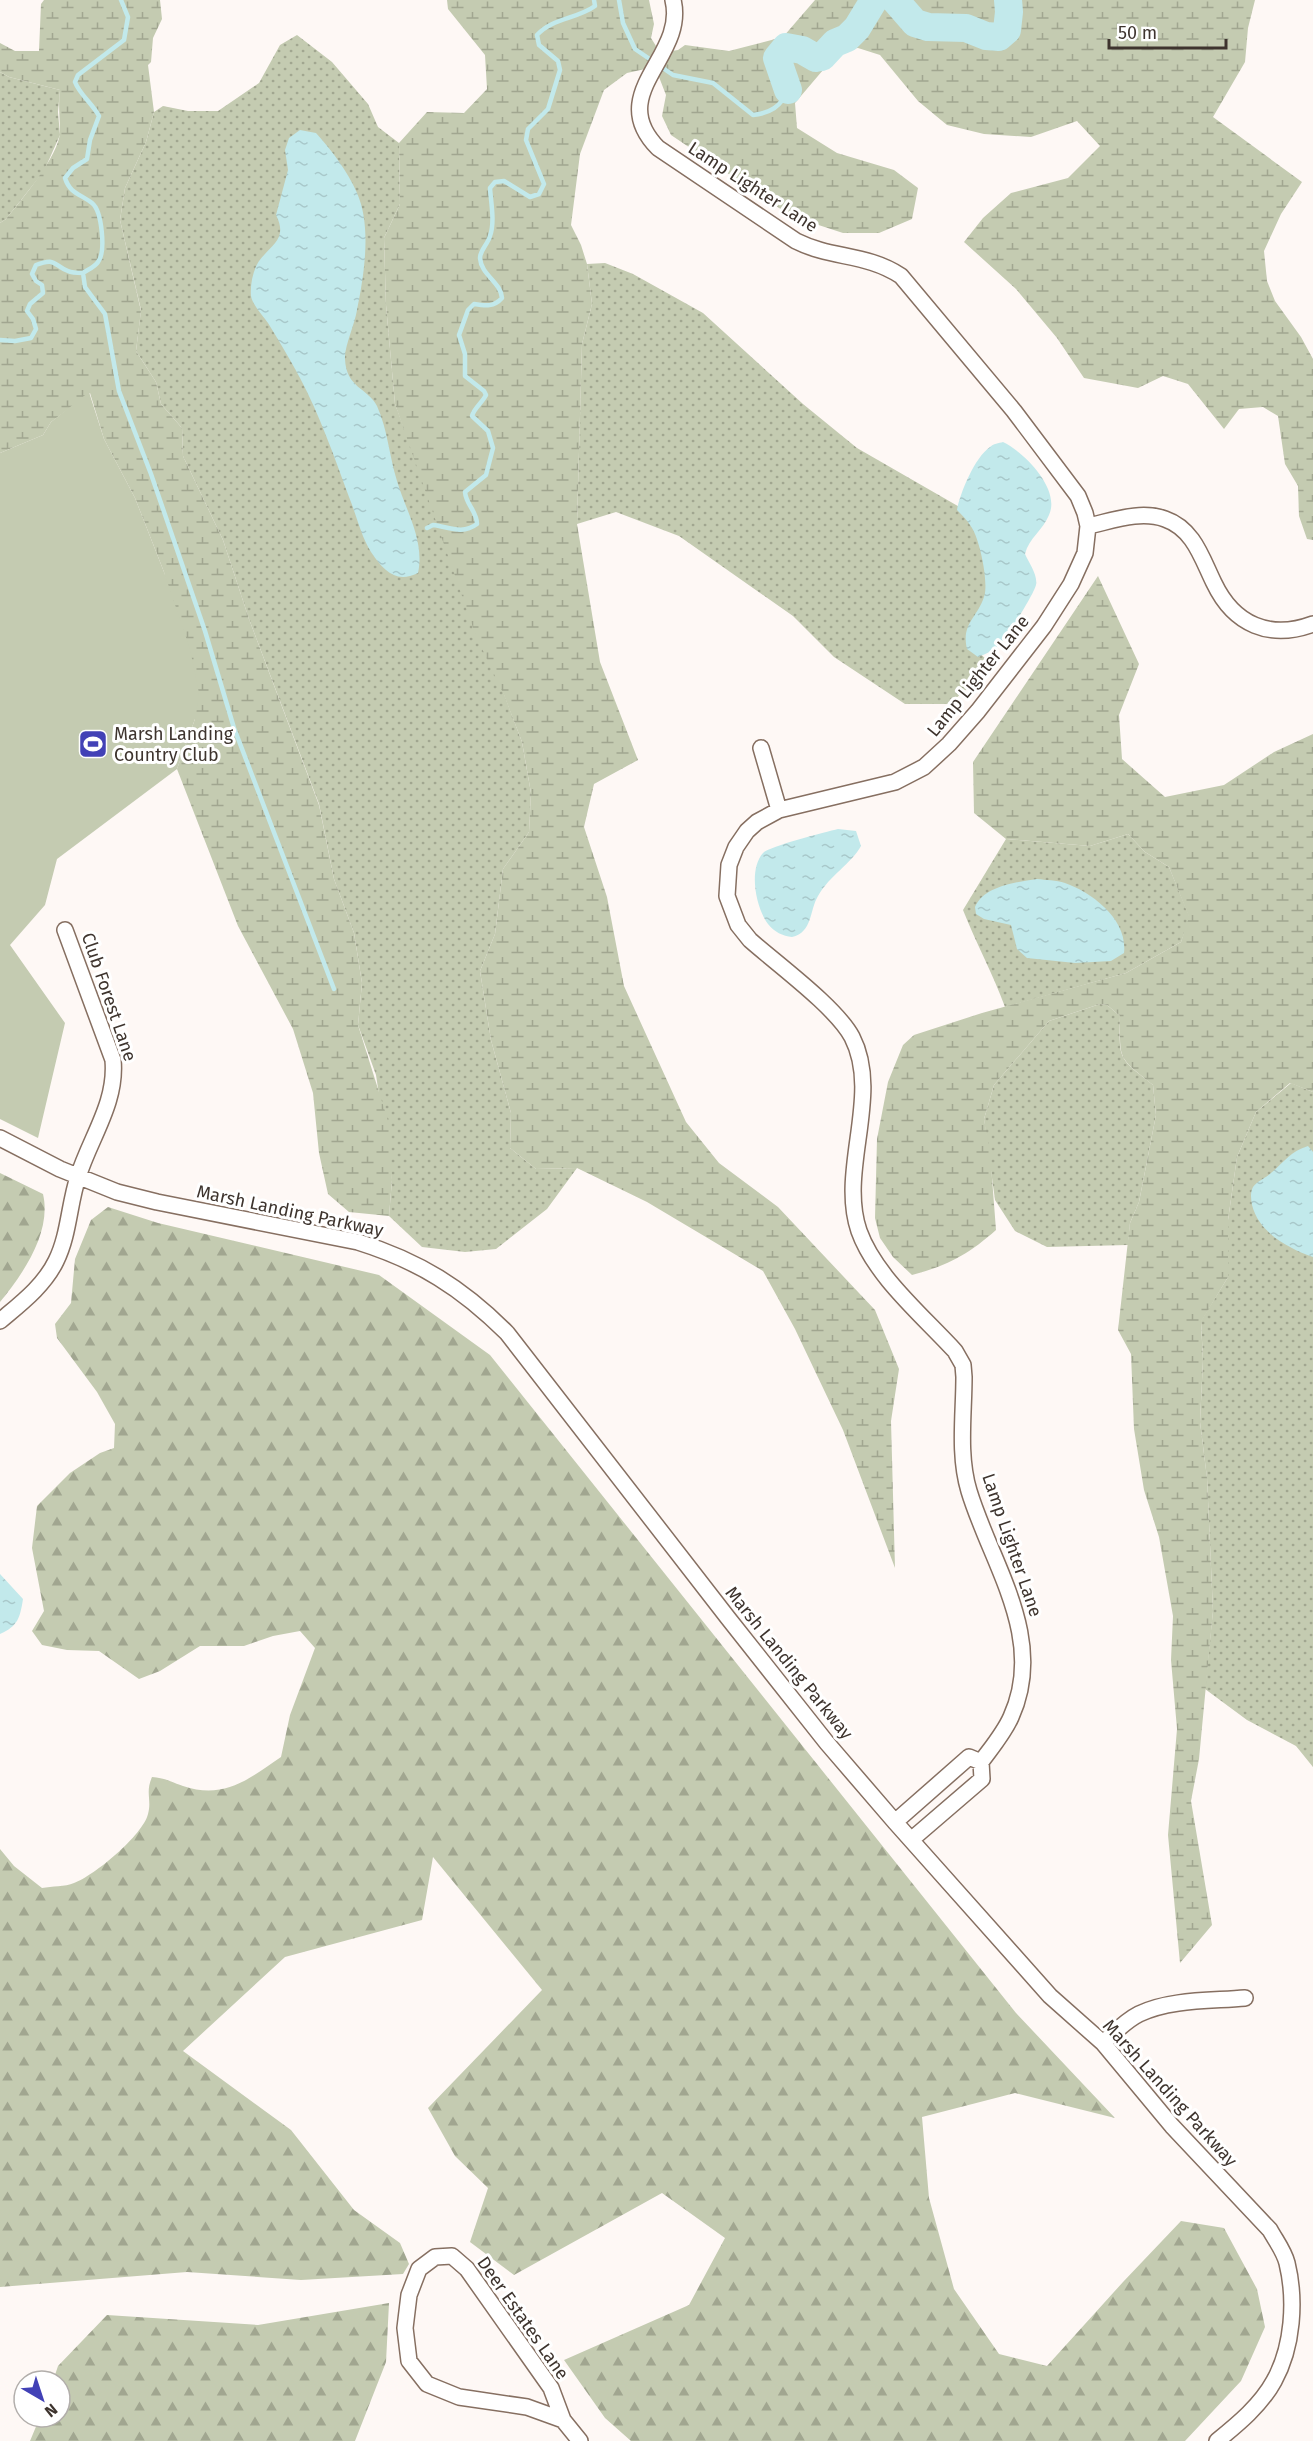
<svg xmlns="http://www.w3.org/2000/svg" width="1313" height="2441" font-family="'Fira Sans',sans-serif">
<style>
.green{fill:url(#green-dots)}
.forest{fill:url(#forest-firs)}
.wetland{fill:url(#wetland-marsh)}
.pitch{fill:#c4cbb1}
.water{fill:url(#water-ripples)}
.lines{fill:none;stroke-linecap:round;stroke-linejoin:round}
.stream{stroke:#c2e9eb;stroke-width:4.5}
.river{stroke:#c2e9eb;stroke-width:28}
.street-casing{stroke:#866f61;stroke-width:18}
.street{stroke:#fff;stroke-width:15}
.labels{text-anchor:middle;stroke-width:6;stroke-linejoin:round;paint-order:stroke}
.street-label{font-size:18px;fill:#3e342e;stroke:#fff}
.poi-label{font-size:18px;fill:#3e342e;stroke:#fff;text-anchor:start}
</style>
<defs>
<pattern id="green-dots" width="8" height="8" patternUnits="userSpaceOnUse" patternTransform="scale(1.5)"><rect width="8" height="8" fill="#c4cbb1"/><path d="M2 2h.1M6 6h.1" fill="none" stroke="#a1a690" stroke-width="1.8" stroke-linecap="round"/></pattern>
<pattern id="forest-firs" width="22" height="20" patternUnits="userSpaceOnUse" patternTransform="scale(1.5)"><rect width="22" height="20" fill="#c4cbb1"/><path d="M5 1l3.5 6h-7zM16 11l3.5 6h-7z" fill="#a1a690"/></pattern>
<pattern id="wetland-marsh" width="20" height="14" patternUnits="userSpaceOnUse" patternTransform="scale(1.5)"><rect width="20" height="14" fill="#c4cbb1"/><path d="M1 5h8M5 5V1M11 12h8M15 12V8" fill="none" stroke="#a1a690"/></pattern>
<pattern id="water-ripples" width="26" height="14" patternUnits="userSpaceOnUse" patternTransform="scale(1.5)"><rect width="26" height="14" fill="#c2e9eb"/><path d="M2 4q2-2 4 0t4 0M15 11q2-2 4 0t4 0" fill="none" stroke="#a8c8ca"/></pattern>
</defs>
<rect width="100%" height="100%" fill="#fef8f5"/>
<path class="green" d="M 297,35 L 332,62 L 368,104 L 378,127 L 399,143 L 400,204 L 384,238 L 386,305 L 395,404 L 522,742 L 531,793 L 529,832 L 503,869 L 495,934 L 480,971 L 491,1040 L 511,1113 L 510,1148 L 536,1169 L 577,1168 L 547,1209 L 496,1249 L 465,1252 L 422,1247 L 389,1216 L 392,1180 L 376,1075 L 358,1025 L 362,983 L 354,933 L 334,879 L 319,804 L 249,619 L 223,540 L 183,456 L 182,428 L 161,404 L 156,382 L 136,351 L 141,310 L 120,220 L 125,188 L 146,142 L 154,112 L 163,106 L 188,111 L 218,111 L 259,83 L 280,45 Z
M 0,72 L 9,77 L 60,90 L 58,112 L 60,135 L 44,171 L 6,219 L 0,223 Z
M 605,263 L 633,274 L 703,313 L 803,404 L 857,448 L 963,509 L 980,534 L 990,595 L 970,646 L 985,658 L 974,683 L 949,704 L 905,704 L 834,657 L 793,616 L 679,536 L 616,512 L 577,524 L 582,344 L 592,304 L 587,264 Z
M 1128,834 L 1145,852 L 1169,867 L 1190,918 L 1181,942 L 1126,973 L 1005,1007 C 993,974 976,943 963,910 L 1006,839 L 1090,846 Z
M 1100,1004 L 1107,1005 L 1120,1016 C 1119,1061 1118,1057 1153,1085 L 1156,1115 L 1139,1202 L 1130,1223 L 1128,1245 L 1047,1247 L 1015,1231 L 995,1200 L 984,1119 L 994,1085 L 1049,1021 Z
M 1291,1083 L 1313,1092 L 1313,1767 L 1296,1746 L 1247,1720 L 1205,1689 L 1213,1611 L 1207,1478 L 1200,1422 L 1203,1360 L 1201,1321 L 1228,1277 L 1228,1220 L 1237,1157 L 1256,1112 Z"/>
<path class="forest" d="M 0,1173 L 43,1194 C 52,1232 23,1274 0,1302 Z
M 108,1207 L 158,1223 L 379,1275 L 490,1355 L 1016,2013 L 1115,2118 L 1015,2093 L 922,2117 L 929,2198 L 954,2289 L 999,2354 L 1047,2366 L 1123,2282 L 1181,2221 L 1224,2228 L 1257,2289 L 1265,2327 L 1241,2381 L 1185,2441 L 631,2441 L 605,2418 L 564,2360 L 689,2305 L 725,2238 L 662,2193 L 514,2275 L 470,2242 L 488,2188 L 455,2156 L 428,2108 L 542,1990 L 433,1857 L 422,1920 L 285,1957 L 183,2051 L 291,2130 L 354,2210 L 400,2243 L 409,2264 L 403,2274 L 301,2280 L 187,2272 L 0,2287 L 0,1849 L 14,1866 L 42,1888 C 52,1886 65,1887 74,1883 C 94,1876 143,1835 148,1814 C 152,1800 145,1793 152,1777 C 166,1778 171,1782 183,1786 C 224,1800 249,1779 281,1757 L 290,1715 L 315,1648 L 300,1631 L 273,1636 L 244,1646 L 200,1646 L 160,1671 L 139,1679 L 99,1651 L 67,1650 L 42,1645 L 32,1631 L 44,1611 L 32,1548 L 37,1506 L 70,1473 L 100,1453 L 114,1448 L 115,1424 L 97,1392 L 57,1338 L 55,1324 L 71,1303 L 75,1259 L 91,1220 Z
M 389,2303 L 386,2362 L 355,2441 L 30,2441 L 40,2417 L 60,2417 L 60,2381 L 53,2381 L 58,2366 L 107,2315 L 258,2325 Z"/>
<path class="wetland" d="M 44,0 L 160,0 L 162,19 L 153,38 L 151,62 L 148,65 L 154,112 L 146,142 L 125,188 L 120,220 L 141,311 L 136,351 L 156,382 L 161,404 L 182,428 L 183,456 L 223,540 L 249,619 L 319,805 L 334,879 L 354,933 L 362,983 L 358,1025 L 389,1124 L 392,1180 L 389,1216 L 349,1212 L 328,1194 L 319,1153 L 313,1093 L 293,1029 L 238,926 L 177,769 L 195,719 L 164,572 L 135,498 L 104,439 L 90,393 L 51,422 L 43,435 L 0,453 L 0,223 L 6,219 C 21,200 59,156 60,132 C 60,118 58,105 60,90 L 9,77 L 0,72 L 0,43 L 15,51 L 39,51 L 41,4 Z
M 447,0 L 649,0 L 654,24 L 651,38 L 656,46 L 645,69 L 627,73 L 604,90 L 580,154 L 571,225 L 581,245 L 587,264 L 592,304 L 582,344 L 577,524 L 600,662 L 638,760 L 594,784 L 584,827 L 607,897 L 624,986 L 686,1122 L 719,1163 L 778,1207 L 875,1310 L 899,1369 L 891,1421 L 895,1568 L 843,1430 L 795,1329 L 763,1271 L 647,1202 L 577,1168 L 536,1169 L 510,1148 L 511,1113 L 491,1040 L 480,971 L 495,934 L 503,869 L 529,832 L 531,793 L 522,742 L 504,695 L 476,636 L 395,404 L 386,305 L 384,238 L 400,204 L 399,143 L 427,112 L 464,113 L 487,89 L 485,55 L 448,9 Z
M 815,0 L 1255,0 L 1248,28 L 1245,62 L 1213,117 L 1302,182 L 1281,214 L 1264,251 L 1267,281 L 1275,301 L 1301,337 L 1313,359 L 1313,540 L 1307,539 L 1299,516 L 1298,486 L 1285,464 L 1278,416 L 1263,407 L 1239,409 L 1224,429 L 1188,384 L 1163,376 L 1138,388 L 1084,378 L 1057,338 L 1016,289 L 964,242 L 983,218 L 1011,193 L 1068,178 L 1100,146 L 1077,121 L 1031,137 L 984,134 L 947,125 L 918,101 L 880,55 L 858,48 L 840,50 L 795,103 L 797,128 L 837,153 L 894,170 L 918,188 L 912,219 L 879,233 L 843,233 L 791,216 L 671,135 L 662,116 L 666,95 L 659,77 L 672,51 L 678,50 L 685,45 L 729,51 L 783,37 Z
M 1098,576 L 1139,664 L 1119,715 L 1122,759 L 1165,797 L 1224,785 L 1274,752 L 1313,734 L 1313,1092 L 1290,1083 L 1256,1112 L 1237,1157 L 1228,1220 L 1228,1277 L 1201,1322 L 1203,1360 L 1200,1422 L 1207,1478 L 1213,1611 L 1199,1759 L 1191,1801 L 1212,1925 L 1180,1963 L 1168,1835 L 1177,1729 L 1171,1660 L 1173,1616 L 1159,1537 L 1144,1490 L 1134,1429 L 1131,1354 L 1118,1330 L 1130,1223 L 1139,1202 L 1156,1115 L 1153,1085 C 1117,1056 1120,1061 1120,1016 L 1107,1005 L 1100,1004 L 1049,1021 L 994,1085 L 984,1119 L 990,1152 L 996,1230 C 969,1254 947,1266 912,1275 L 893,1257 L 880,1238 L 875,1218 L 877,1139 L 888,1082 L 903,1045 L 914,1035 L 982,1013 L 1126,973 L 1181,942 L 1189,917 L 1169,867 L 1145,852 L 1128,834 L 1090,846 L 1006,839 L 974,813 L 973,762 Z"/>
<path class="pitch" d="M 89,392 L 104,439 L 135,498 L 164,572 L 190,649 L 199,693 L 195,719 L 177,769 L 57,859 L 45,905 L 10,945 L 65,1023 L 38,1138 L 0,1119 L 0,453 L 43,435 L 51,422 Z"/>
<path class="water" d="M 300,130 L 316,133 C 332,151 347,170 357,193 C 372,227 364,275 357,310 C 355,324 344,347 345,359 C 346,388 368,388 377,406 C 388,431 389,455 397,481 C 406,511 425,541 418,573 C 396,584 384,571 371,552 C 361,536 356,514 349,497 C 334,456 320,416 300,378 C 290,359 279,341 268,323 C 263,316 252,304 251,296 C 250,285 253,270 259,261 C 272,244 288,239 276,215 L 288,170 L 285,150 L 289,138 Z
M 1003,442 C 1024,452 1061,489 1049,515 C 1043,530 1029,538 1025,554 C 1029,563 1038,575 1036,585 C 1033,596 1007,637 999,645 C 992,651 986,654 978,657 L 967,649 C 961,624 977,618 984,597 C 989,583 980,541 972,528 C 968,521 962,515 957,510 C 960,493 975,457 990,447 C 993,444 999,443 1003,442 Z
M 838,829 L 856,831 L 861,846 C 851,864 830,875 818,896 C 809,911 813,932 792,937 C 783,936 774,932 768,924 C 756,908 748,870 763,853 C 770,846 826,832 838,829 Z
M 1037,879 C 1046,880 1056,880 1065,883 C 1093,893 1128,920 1124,953 L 1111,961 L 1075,963 L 1027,958 L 1017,949 L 1011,925 L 984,919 L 976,914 L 975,907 C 984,886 1017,882 1037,879 Z
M 1308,1146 L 1313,1152 L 1313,1257 C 1288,1248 1259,1233 1252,1205 C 1251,1199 1250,1193 1253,1187 C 1257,1181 1266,1178 1271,1173 C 1284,1162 1291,1151 1308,1146 Z
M 0,1574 L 23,1599 C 20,1618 18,1626 0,1634 Z"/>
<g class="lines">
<path class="stream" d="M 619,0 L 623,23 L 635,49 L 673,75 L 713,83 L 753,115 C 770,113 781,107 788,90
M 83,273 L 85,287 L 105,314 L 119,391 L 151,474 L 205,631 L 234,728 L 334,989
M 0,340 L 15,341 L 31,338 L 36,329 L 33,319 L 27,311 L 30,304 L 43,293 L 42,285 L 36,281 L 32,274 L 36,265 C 56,257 53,265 68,271 C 72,273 78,273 83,273 C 87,270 95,267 98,262 C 106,252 102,211 92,203 C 81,194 70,194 65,178 L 73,168 L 87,159 L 90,140 L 99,116 C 92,103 80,95 75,82 L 78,75 L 124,40 L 128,17 L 121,0
M 427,528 L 433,525 C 449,527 462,535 477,524 C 477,511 466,505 465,492 L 486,475 L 493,448 L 488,431 L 472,416 C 474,408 482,403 486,395 L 484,391 L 465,376 L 465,354 L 459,335 L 468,310 L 474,304 C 486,306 494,307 502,298 C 501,282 481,275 480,258 C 480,250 488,244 490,236 C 495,222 491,203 490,188 L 495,182 L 504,181 L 530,197 L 539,194 L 544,184 L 526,140 L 528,129 L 548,109 L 560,70 L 558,61 L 539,45 L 537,35 C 552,18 577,19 595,6 L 594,0"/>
<path class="river" d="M 895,0 L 915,23 L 928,27 L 966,28 L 986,36 L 999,37 L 1007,30 L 1009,12 L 1008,0
M 788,90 L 777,58 L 786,47 L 802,50 L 816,58 L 822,57 L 835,43 L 847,38 L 857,28 L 874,0"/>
<g class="street-casing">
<path id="street" d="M 673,0 C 687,57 604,93 658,148 L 796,241 C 832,259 866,253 901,276 L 1014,411 L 1078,496 L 1085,513 L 1088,526 L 1085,553 L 1071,584 L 1044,626 L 978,711 L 949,744 L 924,767 L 895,782 L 779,810 L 757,822 L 747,831 L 736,847 L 729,865 L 727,896 L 738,925 L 750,940 C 777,964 836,1007 852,1037 C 882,1095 838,1170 859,1231 C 875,1276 922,1315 955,1351 L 963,1365 L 964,1377 C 964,1414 958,1455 969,1491 C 991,1564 1047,1638 1011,1717 C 1004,1733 992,1747 981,1762 L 982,1779 L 911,1840
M 1088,526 C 1112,521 1140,510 1165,519 C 1194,529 1202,559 1214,583 C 1234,625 1270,640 1313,624
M 761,748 L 779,810
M 0,1138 L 60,1169 L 117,1192 L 157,1202 L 358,1242 C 419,1261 462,1288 507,1333 L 728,1618 L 827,1743 L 895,1822 L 1050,1996 L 1103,2043 L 1172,2126 L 1270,2230 C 1276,2241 1284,2251 1287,2263 C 1296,2300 1293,2347 1274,2381 C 1261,2405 1238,2424 1217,2441
M 0,1321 C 20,1304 44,1286 56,1261 C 69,1235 69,1204 78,1177 C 90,1138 117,1103 113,1060 L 65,930
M 895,1822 L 969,1757 L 981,1762
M 1103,2043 C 1115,2032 1125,2021 1139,2014 C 1170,1999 1212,2001 1245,1998
M 563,2420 L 527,2407 L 459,2397 L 427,2384 L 409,2361 L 405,2328 L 409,2295 L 419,2269 L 435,2257 L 452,2256 L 467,2269 L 551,2388 L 563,2420 L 580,2441"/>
</g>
<use href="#street" class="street"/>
</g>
<defs>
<g id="stadium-square" transform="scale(1.5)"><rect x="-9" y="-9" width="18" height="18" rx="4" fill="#4241b6" stroke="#fff"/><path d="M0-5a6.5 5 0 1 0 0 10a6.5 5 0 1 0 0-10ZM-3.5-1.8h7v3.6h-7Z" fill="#fff"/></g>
</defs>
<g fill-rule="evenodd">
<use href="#stadium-square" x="93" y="744"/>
</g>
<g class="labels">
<g class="street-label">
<text transform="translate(753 187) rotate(33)" y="6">Lamp Lighter Lane</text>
<text transform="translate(978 676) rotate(-51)" y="6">Lamp Lighter Lane</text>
<text transform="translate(109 997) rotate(71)" y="6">Club Forest Lane</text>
<text transform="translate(290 1211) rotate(12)" y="6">Marsh Landing Parkway</text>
<text transform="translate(1012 1545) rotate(71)" y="6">Lamp Lighter Lane</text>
<text transform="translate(789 1663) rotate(51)" y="6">Marsh Landing Parkway</text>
<text transform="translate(1170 2093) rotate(48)" y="6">Marsh Landing Parkway</text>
<text transform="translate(523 2318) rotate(55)" y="6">Deer Estates Lane</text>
</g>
<g class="poi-label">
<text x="114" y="740">Marsh Landing<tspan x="114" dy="21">Country Club</tspan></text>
</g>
</g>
<g transform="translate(42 2399) rotate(141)"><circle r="28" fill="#ffffff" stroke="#b2aeab" stroke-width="1.5"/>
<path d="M0-4.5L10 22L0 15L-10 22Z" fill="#4241b6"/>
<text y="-9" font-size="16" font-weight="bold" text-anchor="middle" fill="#3e342e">N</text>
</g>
<path d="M1109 39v9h117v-9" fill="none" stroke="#3e342e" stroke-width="3"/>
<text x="1118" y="39" font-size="18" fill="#3e342e" stroke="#ffffff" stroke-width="4.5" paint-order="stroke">50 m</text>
</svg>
